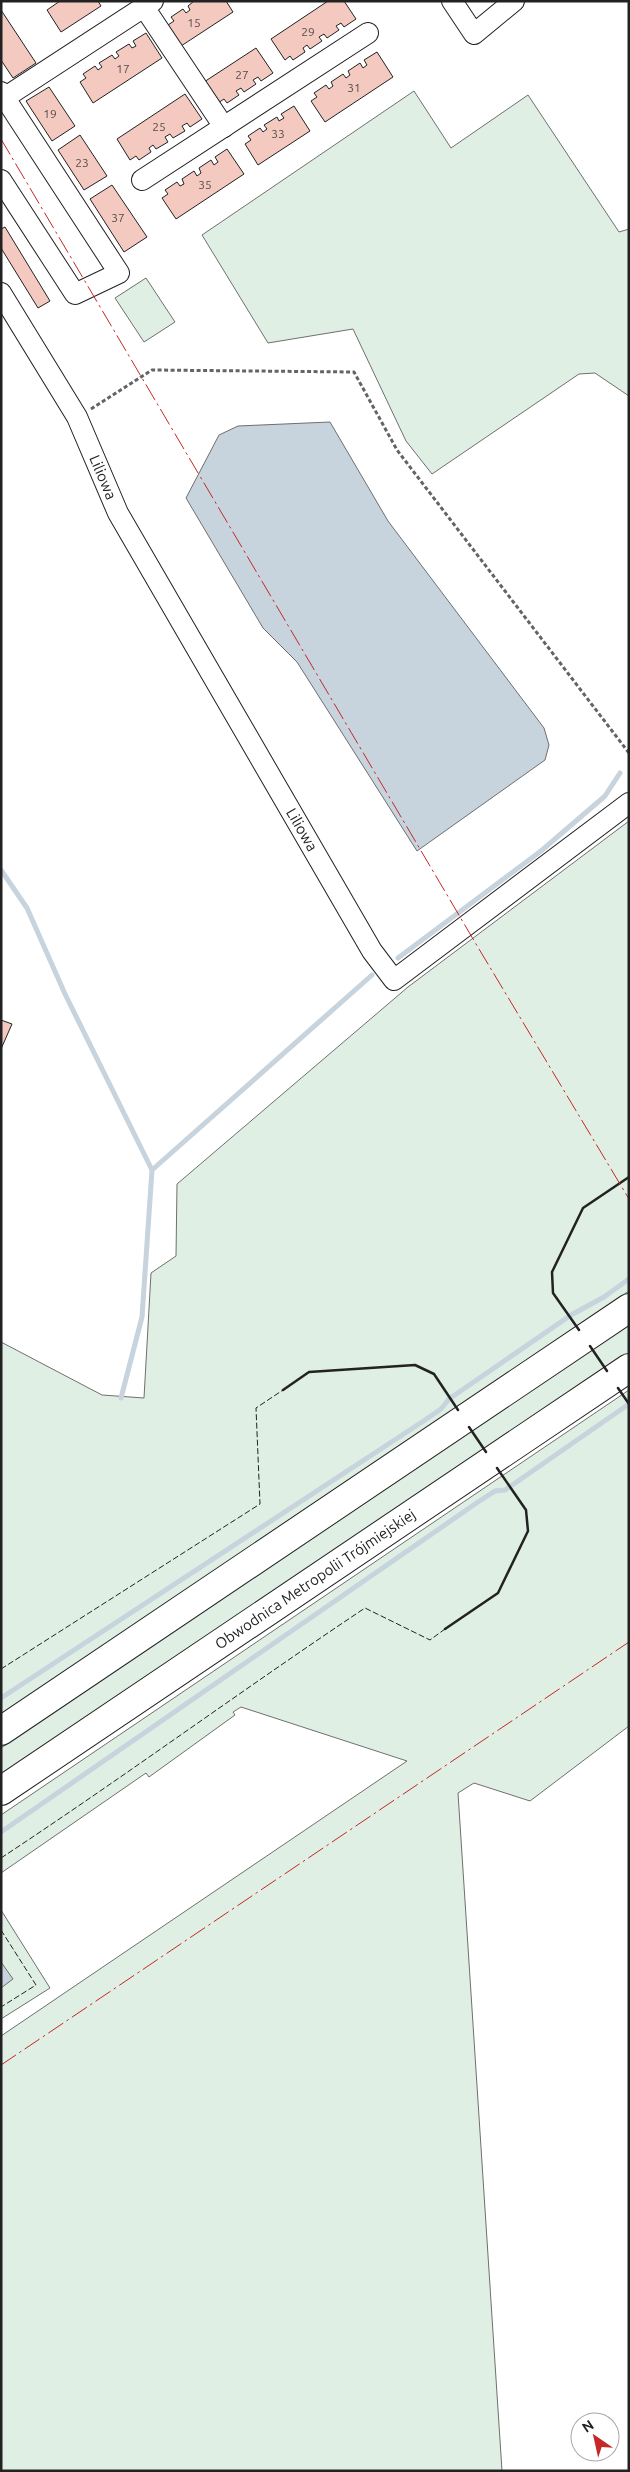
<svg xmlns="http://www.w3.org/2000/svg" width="630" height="2472" font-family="Ubuntu,sans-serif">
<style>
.green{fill:#e0efe3;stroke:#6f6f6f}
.water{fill:#c7d3dd;stroke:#6f6f6f}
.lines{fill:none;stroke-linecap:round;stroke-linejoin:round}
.stream{stroke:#c7d3dd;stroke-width:5}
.building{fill:#f3c9c0;stroke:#222}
.minor-casing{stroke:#222;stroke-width:22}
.highway-casing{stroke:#222;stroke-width:30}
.path{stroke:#646464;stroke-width:3;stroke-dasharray:4 2.5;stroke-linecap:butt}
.minor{stroke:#fff;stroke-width:20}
.highway{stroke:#fff;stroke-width:28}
.fence{stroke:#222;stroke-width:1;stroke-dasharray:6 2.5;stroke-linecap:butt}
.wall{stroke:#222;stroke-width:2.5}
.power{stroke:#c62828;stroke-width:1;stroke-dasharray:18 4 2.5 4;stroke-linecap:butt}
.labels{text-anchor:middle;stroke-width:4;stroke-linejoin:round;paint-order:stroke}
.number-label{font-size:12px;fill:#564c4a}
.street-label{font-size:15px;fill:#222;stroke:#fff}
</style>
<rect width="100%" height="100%" fill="#fff"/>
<path class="green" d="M 414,91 L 451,148 L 528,95 L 619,232 L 629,229 L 629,396 L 595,373 L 579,374 L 432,474 L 406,441 L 353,329 L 268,343 L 202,235 Z
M 146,278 L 175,322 L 144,342 L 115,298 Z
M 629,821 L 629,1291 L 1,1716 L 1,1342 L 102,1395 L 144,1398 L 151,1273 L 176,1256 L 177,1184 L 408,987 Z
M 629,1323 L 629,1358 L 1,1783 L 1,1748 Z
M 629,1390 L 629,1726 L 530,1801 L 474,1783 L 458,1793 L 502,2471 L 1,2471 L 1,2036 L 407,1761 L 241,1707 L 233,1712 L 235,1715 L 149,1777 L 146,1773 L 1,1873 L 1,1815 Z
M 1,1910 L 50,1988 L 1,2019 Z"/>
<path class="water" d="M 330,422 L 388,521 L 544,728 L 549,745 L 545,760 L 417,851 L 297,662 L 263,628 L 186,498 L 219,435 L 238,426 Z
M 1,1962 L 13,1979 L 1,1988 Z"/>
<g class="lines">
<path class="stream" d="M 1,870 L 27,908 L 65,994 L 152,1170
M 398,958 L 541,851 L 605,796 L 620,773
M 121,1398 L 142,1317 L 152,1170 L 372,975
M 1,1698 L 422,1422 L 441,1409 L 449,1399 L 571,1315 L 604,1297 L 629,1279
M 1,1832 L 478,1502 L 495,1491 L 505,1490 L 629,1404"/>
</g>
<path class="building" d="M 60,1 L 98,1 L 101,6 L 61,32 L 47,10 Z
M 194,1 L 226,1 L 233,12 L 181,46 L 168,25 L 174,21 L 171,17 L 183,9 L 186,13 L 190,10 L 188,6 Z
M 328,1 L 344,1 L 356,19 L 344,27 L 341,23 L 336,26 L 339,30 L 327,38 L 324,34 L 319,37 L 322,41 L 310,49 L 307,45 L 303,48 L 305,52 L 293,60 L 290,56 L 285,60 L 271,39 Z
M 1,10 L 36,63 L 13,78 L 1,60 Z
M 146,33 L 162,58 L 93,103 L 80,82 L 86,78 L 83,74 L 95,66 L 98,70 L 102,67 L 99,63 L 112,55 L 115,59 L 119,56 L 116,52 L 129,44 L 132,48 L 136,46 L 133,41 Z
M 256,48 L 273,73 L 261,81 L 258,77 L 253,80 L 256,84 L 244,92 L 241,88 L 236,91 L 239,95 L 227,103 L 224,99 L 218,103 L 204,82 Z
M 377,52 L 393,77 L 325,122 L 311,101 L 317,97 L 314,93 L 326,85 L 329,89 L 333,86 L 331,82 L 343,74 L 346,78 L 350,75 L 348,71 L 360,63 L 363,68 L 367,65 L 364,60 Z
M 49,87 L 75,126 L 52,141 L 26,101 Z
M 185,94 L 202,119 L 190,127 L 187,123 L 182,126 L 185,131 L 173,138 L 170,134 L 165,137 L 168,142 L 156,149 L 153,145 L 149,148 L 151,152 L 139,160 L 136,156 L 130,160 L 117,139 Z
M 294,106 L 310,131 L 258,165 L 245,144 L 251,140 L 248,136 L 260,128 L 263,132 L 267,129 L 264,125 L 277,117 L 279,121 L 284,118 L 281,114 Z
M 80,135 L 107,176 L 84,190 L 58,150 Z
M 227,149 L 244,174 L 176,219 L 162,198 L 168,194 L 165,190 L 177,182 L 180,186 L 184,184 L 182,179 L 194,171 L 197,176 L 201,173 L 199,168 L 211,160 L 214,165 L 218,162 L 215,157 Z
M 112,185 L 147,237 L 124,252 L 90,199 Z
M 5,227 L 50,301 L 38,308 L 1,248 L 1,229 Z
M 1,1020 L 12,1024 L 1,1049 Z"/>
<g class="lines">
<g class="minor-casing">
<g id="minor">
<path d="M 452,1 L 474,34 L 514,1"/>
<path d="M 144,7 L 224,127"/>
<path d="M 1,92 L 119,273 L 75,294 L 1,180"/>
<path d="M 1,100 L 153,1"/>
<path d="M 142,180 L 368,33"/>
<path id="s1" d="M 1,293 L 77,417 L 118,513 L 372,951 L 394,980 L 629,803"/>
</g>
</g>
<g class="highway-casing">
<g id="highway">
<path d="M 1,1731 L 629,1308"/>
<path id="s2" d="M 1,1791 L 629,1368"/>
</g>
</g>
<path class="path" d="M 91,409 L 152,370 L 354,372 L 397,450 L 629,753"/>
<use href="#minor" class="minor"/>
<use href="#highway" class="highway"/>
<path class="fence" d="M 1,1669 L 260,1504 L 256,1408 L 283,1390
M 1,1858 C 124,1777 242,1690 365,1608 L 430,1640 L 445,1629
M 1,1930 L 36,1985 L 1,2007"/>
<path class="wall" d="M 579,1330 L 553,1293 L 552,1272 L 583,1208 L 629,1177
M 590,1346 L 607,1371
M 618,1388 L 629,1404
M 283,1390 L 309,1372 L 415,1365 L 434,1374 L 458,1410
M 469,1427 L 486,1452
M 445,1629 L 498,1593 L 528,1531 L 526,1510 L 497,1468"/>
<path class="power" d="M 1,139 L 476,944 L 629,1199
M 1,2065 L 629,1642"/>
</g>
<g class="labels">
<g class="number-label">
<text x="194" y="27">15</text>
<text x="308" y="36">29</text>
<text x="123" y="73">17</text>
<text x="242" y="79">27</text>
<text x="354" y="92">31</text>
<text x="50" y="118">19</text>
<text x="159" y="131">25</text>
<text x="278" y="138">33</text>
<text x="82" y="167">23</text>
<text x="205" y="189">35</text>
<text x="118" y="222">37</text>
</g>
<g class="street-label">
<text dy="5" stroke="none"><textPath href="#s1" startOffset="211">Liliowa</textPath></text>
<text dy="5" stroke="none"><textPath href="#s1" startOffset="616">Liliowa</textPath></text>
<text dy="5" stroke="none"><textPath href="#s2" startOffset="379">Obwodnica Metropolii Trójmiejskiej</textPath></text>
</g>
</g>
<rect width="630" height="2472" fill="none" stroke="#222222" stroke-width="5"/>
<g transform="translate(595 2437) rotate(326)"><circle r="24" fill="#ffffff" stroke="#a7a7a7"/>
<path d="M0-4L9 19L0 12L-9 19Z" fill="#c62828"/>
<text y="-8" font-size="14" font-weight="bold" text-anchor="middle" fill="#222222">N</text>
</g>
</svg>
